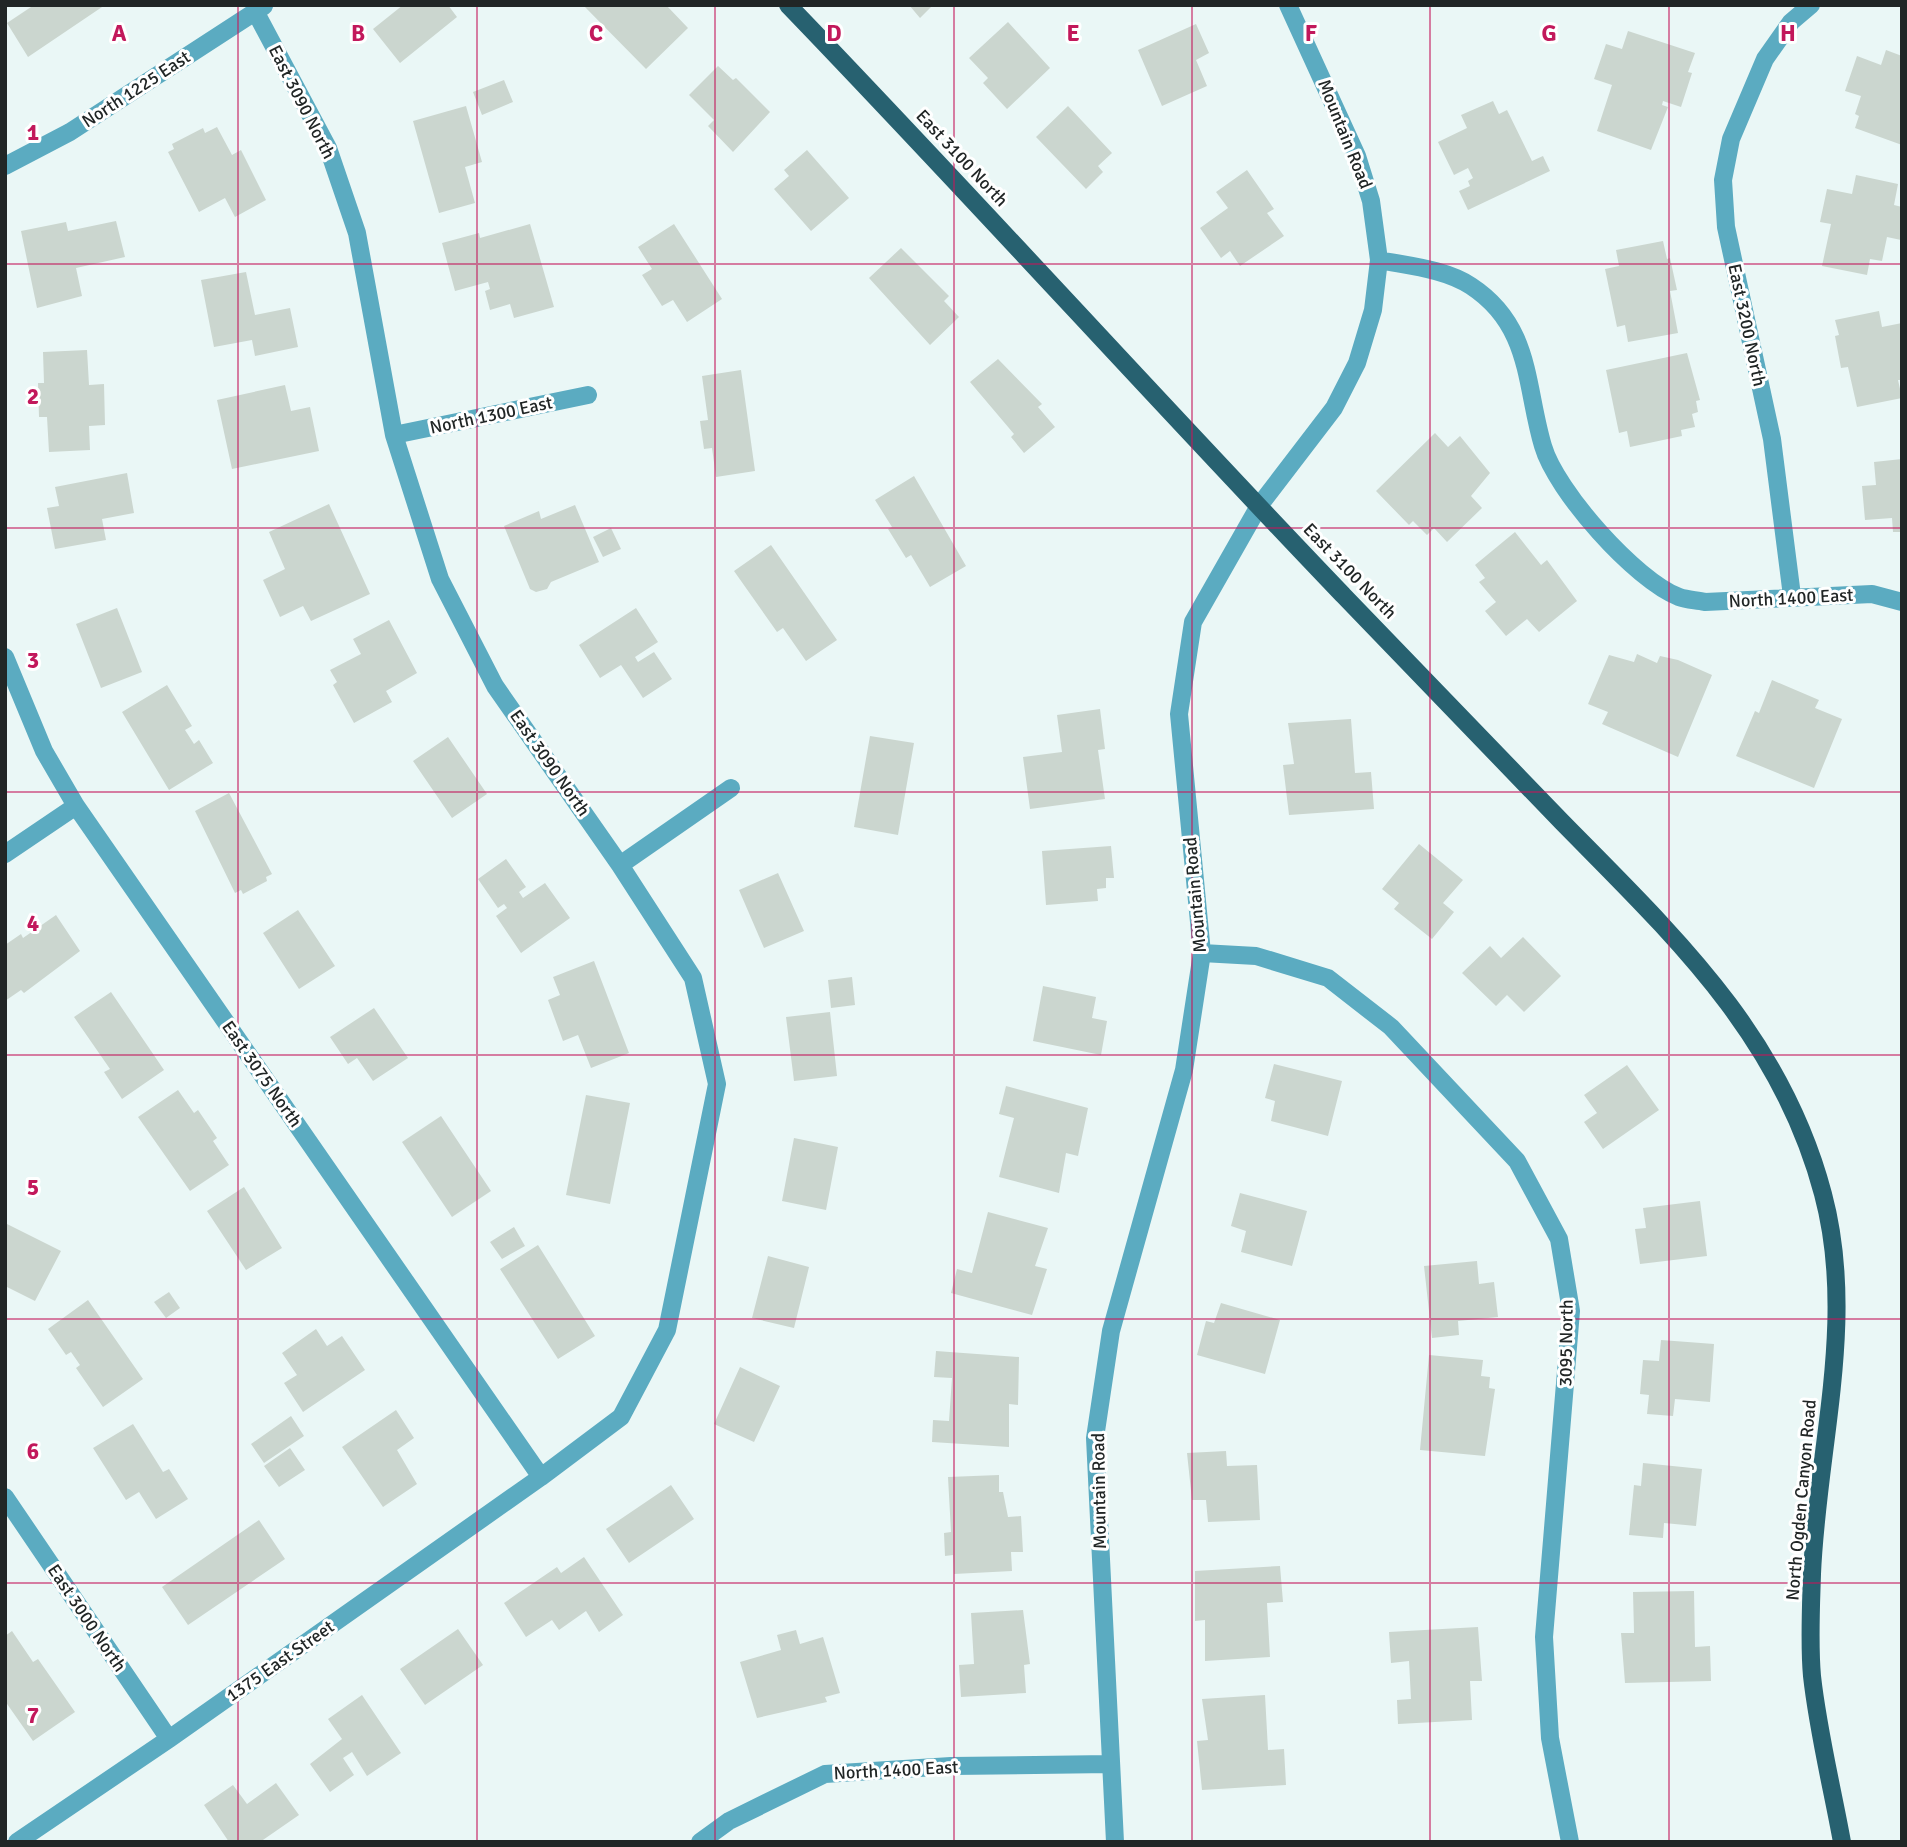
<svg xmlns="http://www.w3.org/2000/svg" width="1907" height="1847" font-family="Signika,sans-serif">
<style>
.building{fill:#cbd6cf}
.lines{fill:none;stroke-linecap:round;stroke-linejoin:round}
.minor{stroke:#5babc1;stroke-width:18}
.major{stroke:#276170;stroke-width:18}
.grid{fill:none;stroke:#c2185b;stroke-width:2;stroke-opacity:0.55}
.labels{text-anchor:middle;stroke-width:6;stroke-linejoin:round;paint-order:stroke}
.street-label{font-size:18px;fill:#212626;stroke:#fff}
.grid-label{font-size:23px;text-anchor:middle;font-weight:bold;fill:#c2185b;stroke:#fff;stroke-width:6;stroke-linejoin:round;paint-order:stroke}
</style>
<rect width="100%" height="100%" fill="#eaf7f6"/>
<path class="building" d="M 34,5 L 105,5 L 28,57 L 7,23 Z
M 403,5 L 448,5 L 457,17 L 400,63 L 373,29 Z
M 583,5 L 666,5 L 688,28 L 646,69 Z
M 909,5 L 933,5 L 920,18 Z
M 1008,22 L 1050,68 L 1007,109 L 983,83 L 988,78 L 969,58 Z
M 1196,24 L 1209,53 L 1196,60 L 1207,86 L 1162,106 L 1138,50 Z
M 1628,31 L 1695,53 L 1688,72 L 1692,73 L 1681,107 L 1663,101 L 1662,105 L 1668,107 L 1651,150 L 1597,131 L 1612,85 L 1594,79 L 1606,44 L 1622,49 Z
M 1886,50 L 1902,56 L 1902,145 L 1855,128 L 1859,116 L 1855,114 L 1861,96 L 1845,91 L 1857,56 L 1881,65 Z
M 718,66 L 733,80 L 736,78 L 770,112 L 733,152 L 708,126 L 714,120 L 689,95 Z
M 504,80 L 513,102 L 482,115 L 473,92 Z
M 1493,101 L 1499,114 L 1507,110 L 1532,161 L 1543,156 L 1550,171 L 1468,210 L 1459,191 L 1470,186 L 1468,181 L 1473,178 L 1468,168 L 1454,175 L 1438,142 L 1467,128 L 1461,115 Z
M 466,106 L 482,162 L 465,167 L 475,203 L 439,213 L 413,121 Z
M 1068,106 L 1112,153 L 1098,166 L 1103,172 L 1086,189 L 1036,137 Z
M 217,127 L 232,155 L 241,150 L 266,200 L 235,217 L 225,198 L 199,212 L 168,152 L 174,149 L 172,144 L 203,128 L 205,133 Z
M 807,150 L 849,198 L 811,231 L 774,189 L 789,176 L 784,170 Z
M 1247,170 L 1274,209 L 1267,213 L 1284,236 L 1240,266 L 1230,251 L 1221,258 L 1200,228 L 1228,208 L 1216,192 Z
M 1856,175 L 1898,184 L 1894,205 L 1902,207 L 1901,240 L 1887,237 L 1882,261 L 1870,259 L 1867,275 L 1822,266 L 1831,224 L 1820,222 L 1827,189 L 1852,194 Z
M 116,221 L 125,257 L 76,268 L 82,296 L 37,308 L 21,231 L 66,222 L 68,231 Z
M 530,224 L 554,307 L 514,318 L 510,304 L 490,310 L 485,291 L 490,289 L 488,282 L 455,291 L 442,243 L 479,233 L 480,238 Z
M 674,224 L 722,299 L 687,322 L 673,300 L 662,306 L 642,275 L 652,269 L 638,247 Z
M 1663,241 L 1667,259 L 1670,258 L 1677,290 L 1670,291 L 1678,333 L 1628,342 L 1625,325 L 1617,327 L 1605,269 L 1619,266 L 1616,250 Z
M 901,248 L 949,296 L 944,301 L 959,317 L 930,345 L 869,278 Z
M 246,272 L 255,315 L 290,308 L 298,347 L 255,356 L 252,340 L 214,347 L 201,280 Z
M 1879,311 L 1882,327 L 1902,323 L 1902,380 L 1898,380 L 1902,398 L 1857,407 L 1848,367 L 1841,368 L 1835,336 L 1839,335 L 1835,320 Z
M 87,350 L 89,385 L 104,384 L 105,425 L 89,426 L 90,450 L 49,452 L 47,417 L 39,417 L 38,383 L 44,383 L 43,352 Z
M 1687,353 L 1700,400 L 1696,401 L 1698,412 L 1692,414 L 1695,427 L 1681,430 L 1682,436 L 1630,447 L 1627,431 L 1619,433 L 1606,370 Z
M 998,359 L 1042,404 L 1038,407 L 1055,427 L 1024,453 L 1011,437 L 1014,434 L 970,382 Z
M 741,370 L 755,471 L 716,477 L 712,448 L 704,449 L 700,421 L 708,420 L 702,376 Z
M 285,385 L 291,411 L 310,407 L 319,451 L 232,469 L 217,400 Z
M 1435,433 L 1448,447 L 1460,436 L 1490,473 L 1471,496 L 1482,508 L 1447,542 L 1434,528 L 1427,535 L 1413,521 L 1409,525 L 1376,491 Z
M 1902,459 L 1902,532 L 1893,532 L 1892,518 L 1865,520 L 1862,486 L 1876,485 L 1874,462 Z
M 127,473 L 134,513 L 102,519 L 106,540 L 55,549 L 47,508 L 59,506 L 55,487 Z
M 914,476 L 966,566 L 930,587 L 911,555 L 906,558 L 888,529 L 892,527 L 875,500 Z
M 329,504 L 370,594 L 311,621 L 303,606 L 280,617 L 263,580 L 285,569 L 269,532 Z
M 575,505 L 599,562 L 551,582 L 547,589 L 536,592 L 530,589 L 504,526 L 539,511 L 541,519 Z
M 611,528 L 621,549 L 603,557 L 593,537 Z
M 1515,532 L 1541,565 L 1547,560 L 1577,601 L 1539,632 L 1527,619 L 1506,636 L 1485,611 L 1496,602 L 1479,582 L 1485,578 L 1475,565 Z
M 771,545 L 837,640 L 806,661 L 783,628 L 777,632 L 734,571 Z
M 117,608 L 142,672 L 101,688 L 76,624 Z
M 636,608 L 658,642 L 635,657 L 638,662 L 654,652 L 672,679 L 643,698 L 621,665 L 600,678 L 579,645 Z
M 389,620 L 417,673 L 386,691 L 392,702 L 354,723 L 333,685 L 337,682 L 330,670 L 361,654 L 353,639 Z
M 1637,654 L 1657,663 L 1660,656 L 1678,660 L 1712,675 L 1678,757 L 1602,724 L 1608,712 L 1588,704 L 1609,655 L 1634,662 Z
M 1772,680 L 1819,700 L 1815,708 L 1842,719 L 1814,788 L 1736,756 L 1755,711 L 1759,713 Z
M 167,685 L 192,726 L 185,730 L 194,744 L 199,740 L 213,763 L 169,790 L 122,712 Z
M 1100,709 L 1105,749 L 1098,750 L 1105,799 L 1030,809 L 1023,757 L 1062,752 L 1057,715 Z
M 1351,719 L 1355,773 L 1371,772 L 1374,809 L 1289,815 L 1283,765 L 1294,764 L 1288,723 Z
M 870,736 L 914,743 L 898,835 L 854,827 Z
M 448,737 L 487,794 L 452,818 L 413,761 Z
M 229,793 L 272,874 L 266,877 L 267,881 L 243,894 L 241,890 L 235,893 L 195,811 Z
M 1419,844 L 1463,880 L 1443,903 L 1454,912 L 1432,939 L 1394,909 L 1399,903 L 1382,889 Z
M 1111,846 L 1114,878 L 1106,878 L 1106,888 L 1097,889 L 1098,901 L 1046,905 L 1042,851 Z
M 506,859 L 526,887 L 519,892 L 523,898 L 545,883 L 570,918 L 521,953 L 496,916 L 507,908 L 504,904 L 498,908 L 478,879 Z
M 778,873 L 804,931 L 764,948 L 739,890 Z
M 298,910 L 335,966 L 299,989 L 263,933 Z
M 56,915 L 80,951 L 24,993 L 21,990 L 5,1001 L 5,945 L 21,934 L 23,938 Z
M 1523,937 L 1561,976 L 1524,1012 L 1507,995 L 1496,1006 L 1462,973 L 1490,946 L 1501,958 Z
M 594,961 L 629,1053 L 591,1068 L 578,1035 L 563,1041 L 548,1000 L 560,995 L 553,977 Z
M 852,977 L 855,1005 L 831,1008 L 828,980 Z
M 1043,986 L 1096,997 L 1092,1018 L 1107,1021 L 1101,1055 L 1033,1041 Z
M 111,992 L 164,1070 L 122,1099 L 104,1072 L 110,1069 L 74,1017 Z
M 374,1008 L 408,1058 L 373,1081 L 357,1058 L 348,1064 L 330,1037 Z
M 830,1012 L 837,1076 L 794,1081 L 786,1017 Z
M 1274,1064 L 1342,1081 L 1328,1136 L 1271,1121 L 1275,1101 L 1265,1098 Z
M 1627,1065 L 1659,1110 L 1603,1149 L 1584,1122 L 1597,1113 L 1584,1095 Z
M 1006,1086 L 1088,1108 L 1078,1156 L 1066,1153 L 1059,1193 L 999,1177 L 1014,1118 L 999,1114 Z
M 178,1090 L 194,1113 L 198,1110 L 217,1138 L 213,1141 L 229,1165 L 190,1191 L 138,1117 Z
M 586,1095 L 630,1103 L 610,1204 L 566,1195 Z
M 441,1116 L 491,1191 L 452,1217 L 402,1142 Z
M 794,1138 L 838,1147 L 826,1210 L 782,1201 Z
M 244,1187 L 282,1248 L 246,1270 L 207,1211 Z
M 1240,1193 L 1307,1211 L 1292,1266 L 1241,1252 L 1246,1231 L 1231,1226 Z
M 1700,1201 L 1707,1256 L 1640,1264 L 1635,1229 L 1646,1228 L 1643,1208 Z
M 988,1212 L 1048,1228 L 1035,1266 L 1047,1269 L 1032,1315 L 951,1293 L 957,1269 L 972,1273 Z
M 5,1223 L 61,1251 L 35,1301 L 5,1286 Z
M 514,1227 L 525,1246 L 502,1259 L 490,1242 Z
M 538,1245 L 595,1336 L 558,1359 L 500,1269 Z
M 768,1256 L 809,1267 L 794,1328 L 752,1318 Z
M 1477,1261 L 1479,1284 L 1494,1282 L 1498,1317 L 1458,1321 L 1459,1335 L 1432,1338 L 1424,1266 Z
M 169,1292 L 180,1308 L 166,1318 L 154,1302 Z
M 88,1300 L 143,1379 L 103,1407 L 76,1368 L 80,1365 L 71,1352 L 66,1355 L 48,1329 Z
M 1221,1303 L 1280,1320 L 1265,1374 L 1197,1355 L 1206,1321 L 1214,1323 Z
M 316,1329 L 327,1346 L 342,1336 L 365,1370 L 303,1412 L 284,1383 L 297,1375 L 282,1353 Z
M 1661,1340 L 1714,1344 L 1710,1402 L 1675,1399 L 1673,1416 L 1647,1414 L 1649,1395 L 1640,1394 L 1643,1360 L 1659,1361 Z
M 936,1351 L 1019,1357 L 1018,1405 L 1009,1404 L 1009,1447 L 932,1442 L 933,1420 L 949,1421 L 952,1378 L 934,1377 Z
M 1429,1355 L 1483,1360 L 1481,1376 L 1490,1377 L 1489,1388 L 1495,1389 L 1485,1456 L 1420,1450 Z
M 740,1367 L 780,1386 L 754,1442 L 714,1424 Z
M 396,1410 L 414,1438 L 397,1450 L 417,1484 L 383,1507 L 342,1447 Z
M 291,1416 L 304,1436 L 264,1463 L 251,1444 Z
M 133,1424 L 163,1472 L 169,1469 L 188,1499 L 156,1519 L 139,1492 L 126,1500 L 93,1448 Z
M 290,1448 L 305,1470 L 279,1487 L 264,1466 Z
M 1226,1451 L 1227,1466 L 1257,1465 L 1260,1520 L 1208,1522 L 1206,1500 L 1192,1500 L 1187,1453 Z
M 1643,1463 L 1702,1469 L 1696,1526 L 1664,1523 L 1663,1538 L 1629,1535 L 1634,1485 L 1641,1486 Z
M 999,1475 L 999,1492 L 1003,1492 L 1008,1517 L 1021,1516 L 1023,1552 L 1011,1552 L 1012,1571 L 954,1574 L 953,1555 L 945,1556 L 944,1533 L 951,1532 L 948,1477 Z
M 671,1485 L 694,1519 L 629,1563 L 606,1529 Z
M 259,1520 L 285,1559 L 188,1625 L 162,1587 Z
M 584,1557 L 623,1615 L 599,1632 L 586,1611 L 559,1630 L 552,1620 L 526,1637 L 504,1603 L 557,1567 L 561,1573 Z
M 1280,1566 L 1283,1602 L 1267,1603 L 1270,1657 L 1205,1661 L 1205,1620 L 1195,1621 L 1195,1571 Z
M 1694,1591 L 1695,1647 L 1710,1646 L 1711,1681 L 1625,1683 L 1621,1633 L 1634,1633 L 1633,1592 Z
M 1023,1610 L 1030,1664 L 1024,1665 L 1026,1693 L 961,1697 L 959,1665 L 974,1664 L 971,1613 Z
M 1478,1627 L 1482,1681 L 1470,1681 L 1472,1720 L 1398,1724 L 1397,1700 L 1411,1699 L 1409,1661 L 1391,1663 L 1389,1632 Z
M 458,1629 L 483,1665 L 425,1705 L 400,1669 Z
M 796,1630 L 800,1644 L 823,1637 L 840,1693 L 825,1697 L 827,1702 L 757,1718 L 740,1662 L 781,1650 L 777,1635 Z
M 12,1631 L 33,1662 L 38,1659 L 75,1712 L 33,1741 L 5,1701 L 5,1636 Z
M 362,1695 L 401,1753 L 367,1776 L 352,1752 L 343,1758 L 354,1775 L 330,1792 L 310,1764 L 342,1739 L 328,1719 Z
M 1265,1695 L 1268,1750 L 1284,1749 L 1286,1785 L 1202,1790 L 1197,1741 L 1208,1740 L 1202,1699 Z
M 276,1783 L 299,1815 L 260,1842 L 229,1842 L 204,1805 L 233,1785 L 247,1804 Z"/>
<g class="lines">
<path class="minor" d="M 5,166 L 70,132 L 264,6
M 1379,260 C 1409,266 1445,269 1471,286 C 1532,326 1525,386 1543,446 C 1556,491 1635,580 1679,597 C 1687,600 1697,600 1705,602 L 1872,594 L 1902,602
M 394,435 L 588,395
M 1792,596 L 1772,439 L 1726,227 L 1723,180 L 1731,139 L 1765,59 L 1791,22 L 1811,5
M 5,657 L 44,751 L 76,806 L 541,1477
M 5,854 L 76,806
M 620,865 L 731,788
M 1202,953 L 1256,956 L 1328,978 L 1391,1027 L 1517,1161 L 1559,1239 L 1571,1311 L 1544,1637 L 1550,1738 L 1570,1842
M 5,1497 L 169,1739
M 17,1842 L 169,1739 L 541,1477 L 621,1417 L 667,1330 L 717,1084 L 693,978 L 620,865 L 495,686 L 440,579 L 394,435 L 357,233 L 328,148 L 255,11
M 700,1842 L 729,1821 L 825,1774 L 951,1766 L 1110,1764
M 1115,1842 L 1095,1438 L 1111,1331 L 1184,1070 L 1202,953 L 1179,714 L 1193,622 L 1259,506 L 1334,408 L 1357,363 L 1373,310 L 1379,260 L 1371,201 L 1357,156 L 1288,5"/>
<path class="major" d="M 788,5 C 976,200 1156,400 1343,595 C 1416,671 1489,747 1562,822 C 1674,936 1781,1035 1823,1194 C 1857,1321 1817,1448 1812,1574 C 1811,1607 1809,1643 1812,1676 C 1818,1731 1832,1787 1842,1842"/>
</g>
<path class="grid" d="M 238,5 L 238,1842M 477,5 L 477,1842M 715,5 L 715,1842M 954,5 L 954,1842M 1192,5 L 1192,1842M 1430,5 L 1430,1842M 1669,5 L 1669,1842M 5,264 L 1902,264M 5,528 L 1902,528M 5,792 L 1902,792M 5,1055 L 1902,1055M 5,1319 L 1902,1319M 5,1583 L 1902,1583"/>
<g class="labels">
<g class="street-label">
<text transform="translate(136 89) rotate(-33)" y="6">North 1225 East</text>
<text transform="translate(302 102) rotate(63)" y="6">East 3090 North</text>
<text transform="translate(1345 134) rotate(68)" y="6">Mountain Road</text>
<text transform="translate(962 158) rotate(47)" y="6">East 3100 North</text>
<text transform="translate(1747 325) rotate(78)" y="6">East 3200 North</text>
<text transform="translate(491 415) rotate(-12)" y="6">North 1300 East</text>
<text transform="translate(1350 571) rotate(46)" y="6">East 3100 North</text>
<text transform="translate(1791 598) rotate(-3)" y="6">North 1400 East</text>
<text transform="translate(550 763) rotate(55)" y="6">East 3090 North</text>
<text transform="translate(1195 895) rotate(-95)" y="6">Mountain Road</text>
<text transform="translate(262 1074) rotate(55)" y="6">East 3075 North</text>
<text transform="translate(1566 1343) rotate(-89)" y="6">3095 North</text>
<text transform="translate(1099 1491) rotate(-91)" y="6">Mountain Road</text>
<text transform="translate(1801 1500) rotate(-85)" y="6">North Ogden Canyon Road</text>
<text transform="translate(87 1618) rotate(56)" y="6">East 3000 North</text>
<text transform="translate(280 1661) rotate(-35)" y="6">1375 East Street</text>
<text transform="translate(896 1770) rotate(-3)" y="6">North 1400 East</text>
</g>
</g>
<g class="grid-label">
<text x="119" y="41">A</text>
<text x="358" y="41">B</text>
<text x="596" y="41">C</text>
<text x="834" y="41">D</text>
<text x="1073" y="41">E</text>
<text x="1311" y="41">F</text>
<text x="1549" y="41">G</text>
<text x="1788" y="41">H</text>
<text x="33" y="140">1</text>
<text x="33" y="404">2</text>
<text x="33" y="668">3</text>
<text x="33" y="931">4</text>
<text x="33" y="1195">5</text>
<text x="33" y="1459">6</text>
<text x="33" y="1723">7</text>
</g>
<rect width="1907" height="1847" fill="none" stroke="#212626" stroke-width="14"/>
</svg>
